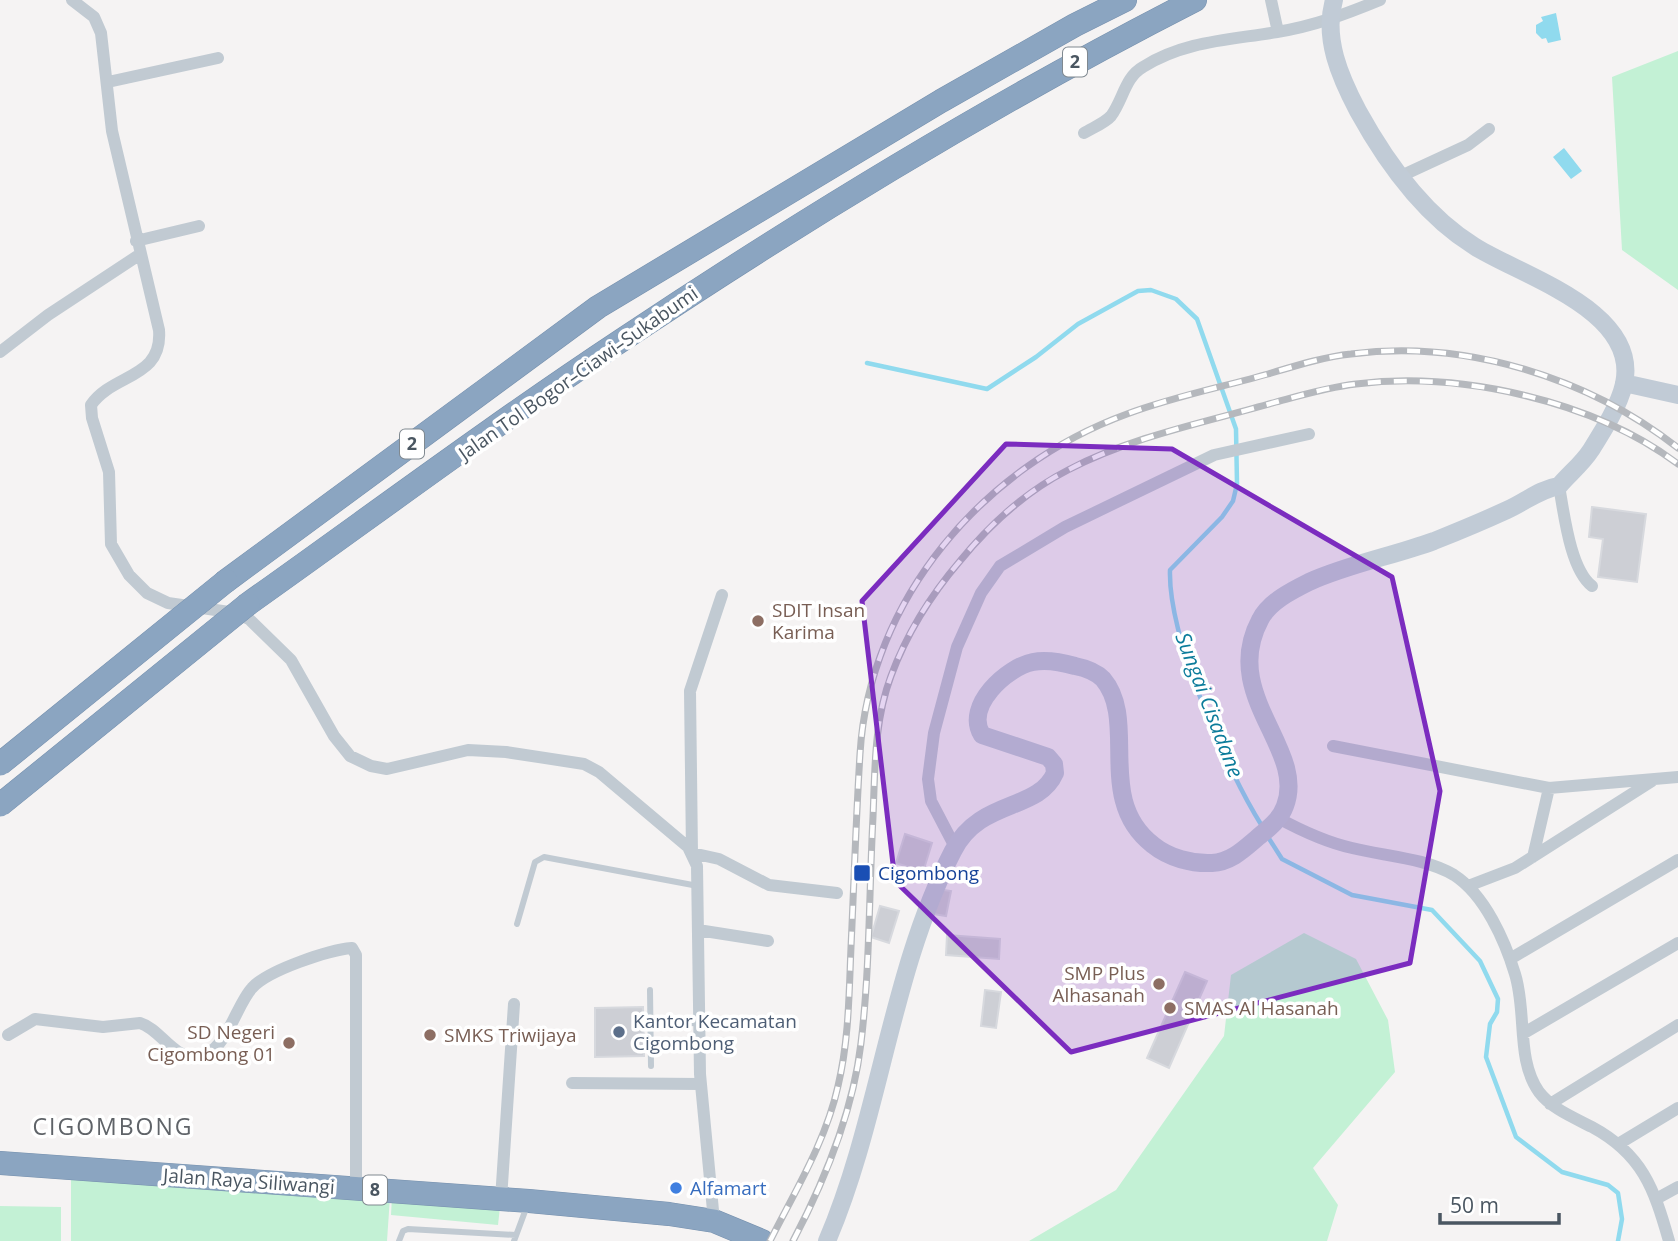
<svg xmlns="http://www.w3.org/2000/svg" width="1678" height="1241" font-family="'Open Sans',sans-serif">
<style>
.green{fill:#c3f1d5}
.water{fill:#90daee}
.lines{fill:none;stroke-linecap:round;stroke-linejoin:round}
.stream{stroke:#90daee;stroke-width:4.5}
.building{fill:#cdcfd5;stroke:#d7d9de;stroke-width:2}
.highway-casing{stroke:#7690ad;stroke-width:24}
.lane{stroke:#c1cad2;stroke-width:6}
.street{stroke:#c1cad2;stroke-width:12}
.secondary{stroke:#c1cbd6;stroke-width:18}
.highway{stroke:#8ba5c1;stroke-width:23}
.rail-casing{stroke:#b5b8bd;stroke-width:7}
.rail{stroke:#fff;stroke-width:4.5;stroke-dasharray:13;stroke-linecap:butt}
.highway-bridge-casing{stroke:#7690ad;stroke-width:24;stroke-linecap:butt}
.highway-bridge{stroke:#8ba5c1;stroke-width:23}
.marked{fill:#7b2cbf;fill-opacity:0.2;stroke:#7b2cbf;stroke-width:5;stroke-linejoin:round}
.education-dot{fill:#8d6e63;stroke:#fff;stroke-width:2.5}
.transit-dot{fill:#1a4fb4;stroke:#fff;stroke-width:2.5}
.service-dot{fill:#5c6f8a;stroke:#fff;stroke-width:2.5}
.shop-dot{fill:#3f7fe0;stroke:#fff;stroke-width:2.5}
.labels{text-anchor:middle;stroke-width:7;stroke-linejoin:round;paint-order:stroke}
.shield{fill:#fff;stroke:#808990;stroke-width:2}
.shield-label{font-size:18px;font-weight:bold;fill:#4a5661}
.street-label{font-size:19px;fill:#4a5661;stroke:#fff}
.education-label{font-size:19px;fill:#785e54;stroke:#fff;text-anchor:start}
.transit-label{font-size:19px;fill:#164399;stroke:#fff;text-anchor:start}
.service-label{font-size:19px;fill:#4e5e75;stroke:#fff;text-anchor:start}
.shop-label{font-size:19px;fill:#366cbe;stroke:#fff;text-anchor:start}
.water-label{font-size:21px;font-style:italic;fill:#0c7c9b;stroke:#fff}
.quarter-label{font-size:23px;letter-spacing:2px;fill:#5f6368;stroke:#fff}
</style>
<rect width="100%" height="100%" fill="#f5f3f3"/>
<path class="green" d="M 1678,51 L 1678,290 L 1622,250 L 1612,77 Z
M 1304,933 L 1356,959 L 1388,1020 L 1395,1072 L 1313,1168 L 1338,1205 L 1327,1241 L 1029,1241 L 1116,1190 L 1224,1036 L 1231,975 Z
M 71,1170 L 390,1197 L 387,1241 L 71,1241 Z
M 392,1196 L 500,1207 L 498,1225 L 391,1215 Z
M 0,1206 L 61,1207 L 61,1241 L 0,1241 Z"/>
<path class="water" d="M 1556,13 L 1561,40 L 1548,43 L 1546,38 L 1542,39 L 1536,33 L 1536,25 L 1543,21 L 1541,17 Z
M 1564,148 L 1582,171 L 1571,179 L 1553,157 Z"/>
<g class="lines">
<path class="stream" d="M 867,363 L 987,389 L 1036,357 L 1078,324 L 1138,291 L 1151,290 L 1176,299 L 1197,319 L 1236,429 L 1237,484 L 1233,501 L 1222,517 L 1170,570 C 1168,636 1226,769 1262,826
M 1268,837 L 1282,859 L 1352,895 L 1432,910 L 1480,961 L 1498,999 L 1497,1012 L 1490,1024 L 1486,1057 L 1516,1137 L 1562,1172 L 1608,1185 L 1618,1193 L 1622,1219 L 1618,1241"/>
</g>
<path class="building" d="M 1592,507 L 1646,514 L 1637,582 L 1598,577 L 1603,539 L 1589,537 Z
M 905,834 L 932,843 L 923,872 L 896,863 Z
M 937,889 L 951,891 L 946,916 L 933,914 Z
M 880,906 L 899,911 L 889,943 L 871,937 Z
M 947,935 L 1000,939 L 999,959 L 946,955 Z
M 1185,972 L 1207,981 L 1169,1068 L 1147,1058 Z
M 985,990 L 1001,992 L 996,1028 L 981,1026 Z
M 643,1007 L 644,1056 L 595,1057 L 595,1008 Z"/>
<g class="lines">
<g class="highway-casing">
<path id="highway" d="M 226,581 L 598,307 L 941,101 L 1075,25 L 1125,0
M 248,604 C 372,516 495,424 622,340 C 808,216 997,101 1195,0
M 0,1163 L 529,1201 L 669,1214 L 714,1221 L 762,1241"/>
</g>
<path class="lane" d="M 517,924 L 535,862 L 544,857 L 698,886
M 650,990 L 651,1066
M 651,1024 L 699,1023
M 399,1241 L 403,1231 L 408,1229 L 516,1235
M 514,1241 L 527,1206"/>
<path class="street" d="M 72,0 L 94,17 L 101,33 L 112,131 L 159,330 C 163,379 113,373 91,405 L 92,418 L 109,472 L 111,544 L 129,575 L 147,593 L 168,603 L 236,613 L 249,619 L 291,660 L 334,736 L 350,756 L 371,766 L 387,769 L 468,750 L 506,752 L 584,764 L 599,772 L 688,847 L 697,866 L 700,1074 L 714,1221
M 1271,0 L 1278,32
M 108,82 L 218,58
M 1084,133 C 1092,128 1105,123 1111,116 C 1123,100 1125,77 1143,67 C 1184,41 1230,40 1277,32 C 1314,26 1346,14 1380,0
M 1401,176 L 1468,145 L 1489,129
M 136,241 L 199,226
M 0,352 L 48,315 L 139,255
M 1559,486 C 1564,513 1570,569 1592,586
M 722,595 L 690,691 L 692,853 L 719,859 L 769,885 L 837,893
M 1333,746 L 1549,788 L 1678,777
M 1278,818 C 1302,831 1325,842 1352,848 C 1384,856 1426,858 1454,875 C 1485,895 1505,941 1515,974 C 1527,1012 1516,1060 1539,1092 C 1552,1109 1573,1117 1592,1127 C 1642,1154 1654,1188 1669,1241
M 955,847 L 931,801 L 928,779 L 934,733 L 957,647 L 981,593 L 1000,566 L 1065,527 L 1214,455 L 1309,434
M 1533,857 L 1549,788
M 1468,886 L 1515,868 L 1652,781
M 698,930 L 768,941
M 1510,959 L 1678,860
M 1524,1033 L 1678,943
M 8,1035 L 35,1019 L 103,1027 L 140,1023 C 160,1029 172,1057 195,1057 C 226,1056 235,1006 252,988 C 268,970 329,950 352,948 L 356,955 L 356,1189
M 572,1083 L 701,1084
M 1550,1104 L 1678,1025
M 1620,1143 L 1678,1108
M 501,1199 L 514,1004
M 1656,1199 L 1678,1187"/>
<path class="secondary" d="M 1624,383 L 1678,395
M 827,1241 C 881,1115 890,973 953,851 C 980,798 1038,812 1055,773 L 1054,764 L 1048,757 L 982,735 C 964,706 1007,667 1033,662 C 1047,659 1061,662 1075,666 C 1085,668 1095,671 1103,679 C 1139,721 1094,800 1153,845 C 1169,858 1192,864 1212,863 C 1231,862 1244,849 1257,838 C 1268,829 1280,820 1285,806 C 1307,749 1220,695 1260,620 C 1269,602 1291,591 1309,582 C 1349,564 1393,556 1434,541 C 1459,531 1483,521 1507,510 C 1525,502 1540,489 1559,486 C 1569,474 1582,464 1591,450 C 1603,431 1619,406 1624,384 C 1640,310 1521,276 1474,246 C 1424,215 1386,162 1358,111 C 1340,77 1323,38 1334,0"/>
<use href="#highway" class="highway"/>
<g class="rail-casing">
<path id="rail" d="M 770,1241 C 795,1191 826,1141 838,1086 C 849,1040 849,993 851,947 C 854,883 856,818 860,754 C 869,599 984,466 1127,414 C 1172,397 1222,387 1268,374 C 1295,366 1323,357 1351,354 C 1466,339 1589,378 1678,448
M 793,1241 C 825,1180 853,1112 861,1043 C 870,968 869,892 873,817 C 875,770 874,721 891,676 C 907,633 930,596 960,561 C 991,523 1025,492 1068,470 C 1133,436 1207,422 1276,402 C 1302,395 1329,387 1356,384 C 1461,371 1594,401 1678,464"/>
</g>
<use href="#rail" class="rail"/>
<g class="highway-bridge-casing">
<path id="highway-bridge" d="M 0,764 L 226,581
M 0,805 L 248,604"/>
</g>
<use href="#highway-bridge" class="highway-bridge"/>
</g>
<path class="marked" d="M 1006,444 L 1172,449 L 1392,577 L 1440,791 L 1410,963 L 1071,1052 L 895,881 L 862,601 Z"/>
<g class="education-dot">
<circle cx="758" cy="621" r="7"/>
<circle cx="1159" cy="984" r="7"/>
<circle cx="1170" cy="1008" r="7"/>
<circle cx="430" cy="1035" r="7"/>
<circle cx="289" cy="1043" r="7"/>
</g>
<rect class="transit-dot" x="853" y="864" width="18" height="18" rx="3.5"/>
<circle class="service-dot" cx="619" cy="1032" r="7"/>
<circle class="shop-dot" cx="676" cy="1188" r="7"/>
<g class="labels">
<g class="shield">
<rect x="1063" y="47.5" width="24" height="29" rx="5"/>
<rect x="400" y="429.5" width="24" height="29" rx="5"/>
<rect x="363" y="1175.5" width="24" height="29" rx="5"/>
</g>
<g class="shield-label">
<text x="1075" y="68">2</text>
<text x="412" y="450">2</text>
<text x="375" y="1196">8</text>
</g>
<g class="street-label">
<text transform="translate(578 373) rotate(-35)" y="7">Jalan Tol Bogor–Ciawi–Sukabumi</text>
<text transform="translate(249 1181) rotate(4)" y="7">Jalan Raya Siliwangi</text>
</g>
<g class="education-label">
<text x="772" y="617">SDIT Insan<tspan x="772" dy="22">Karima</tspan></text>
<text x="1145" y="980" text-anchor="end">SMP Plus<tspan x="1145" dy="22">Alhasanah</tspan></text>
<text x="1184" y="1015">SMAS Al Hasanah</text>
<text x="275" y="1039" text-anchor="end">SD Negeri<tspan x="275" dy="22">Cigombong 01</tspan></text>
<text x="444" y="1042">SMKS Triwijaya</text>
</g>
<g class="transit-label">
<text x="878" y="880">Cigombong</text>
</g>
<g class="service-label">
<text x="633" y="1028">Kantor Kecamatan<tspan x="633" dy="22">Cigombong</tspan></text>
</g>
<g class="shop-label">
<text x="690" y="1195">Alfamart</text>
</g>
<g class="water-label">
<text transform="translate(1209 705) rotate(69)" y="7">Sungai Cisadane</text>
</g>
<g class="quarter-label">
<text x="113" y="1135">CIGOMBONG</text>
</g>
</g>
<path d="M1440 1213v10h119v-10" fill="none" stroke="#4a5661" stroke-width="3.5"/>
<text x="1450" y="1213" font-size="21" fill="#4a5661" stroke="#ffffff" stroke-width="5" paint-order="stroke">50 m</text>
</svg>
